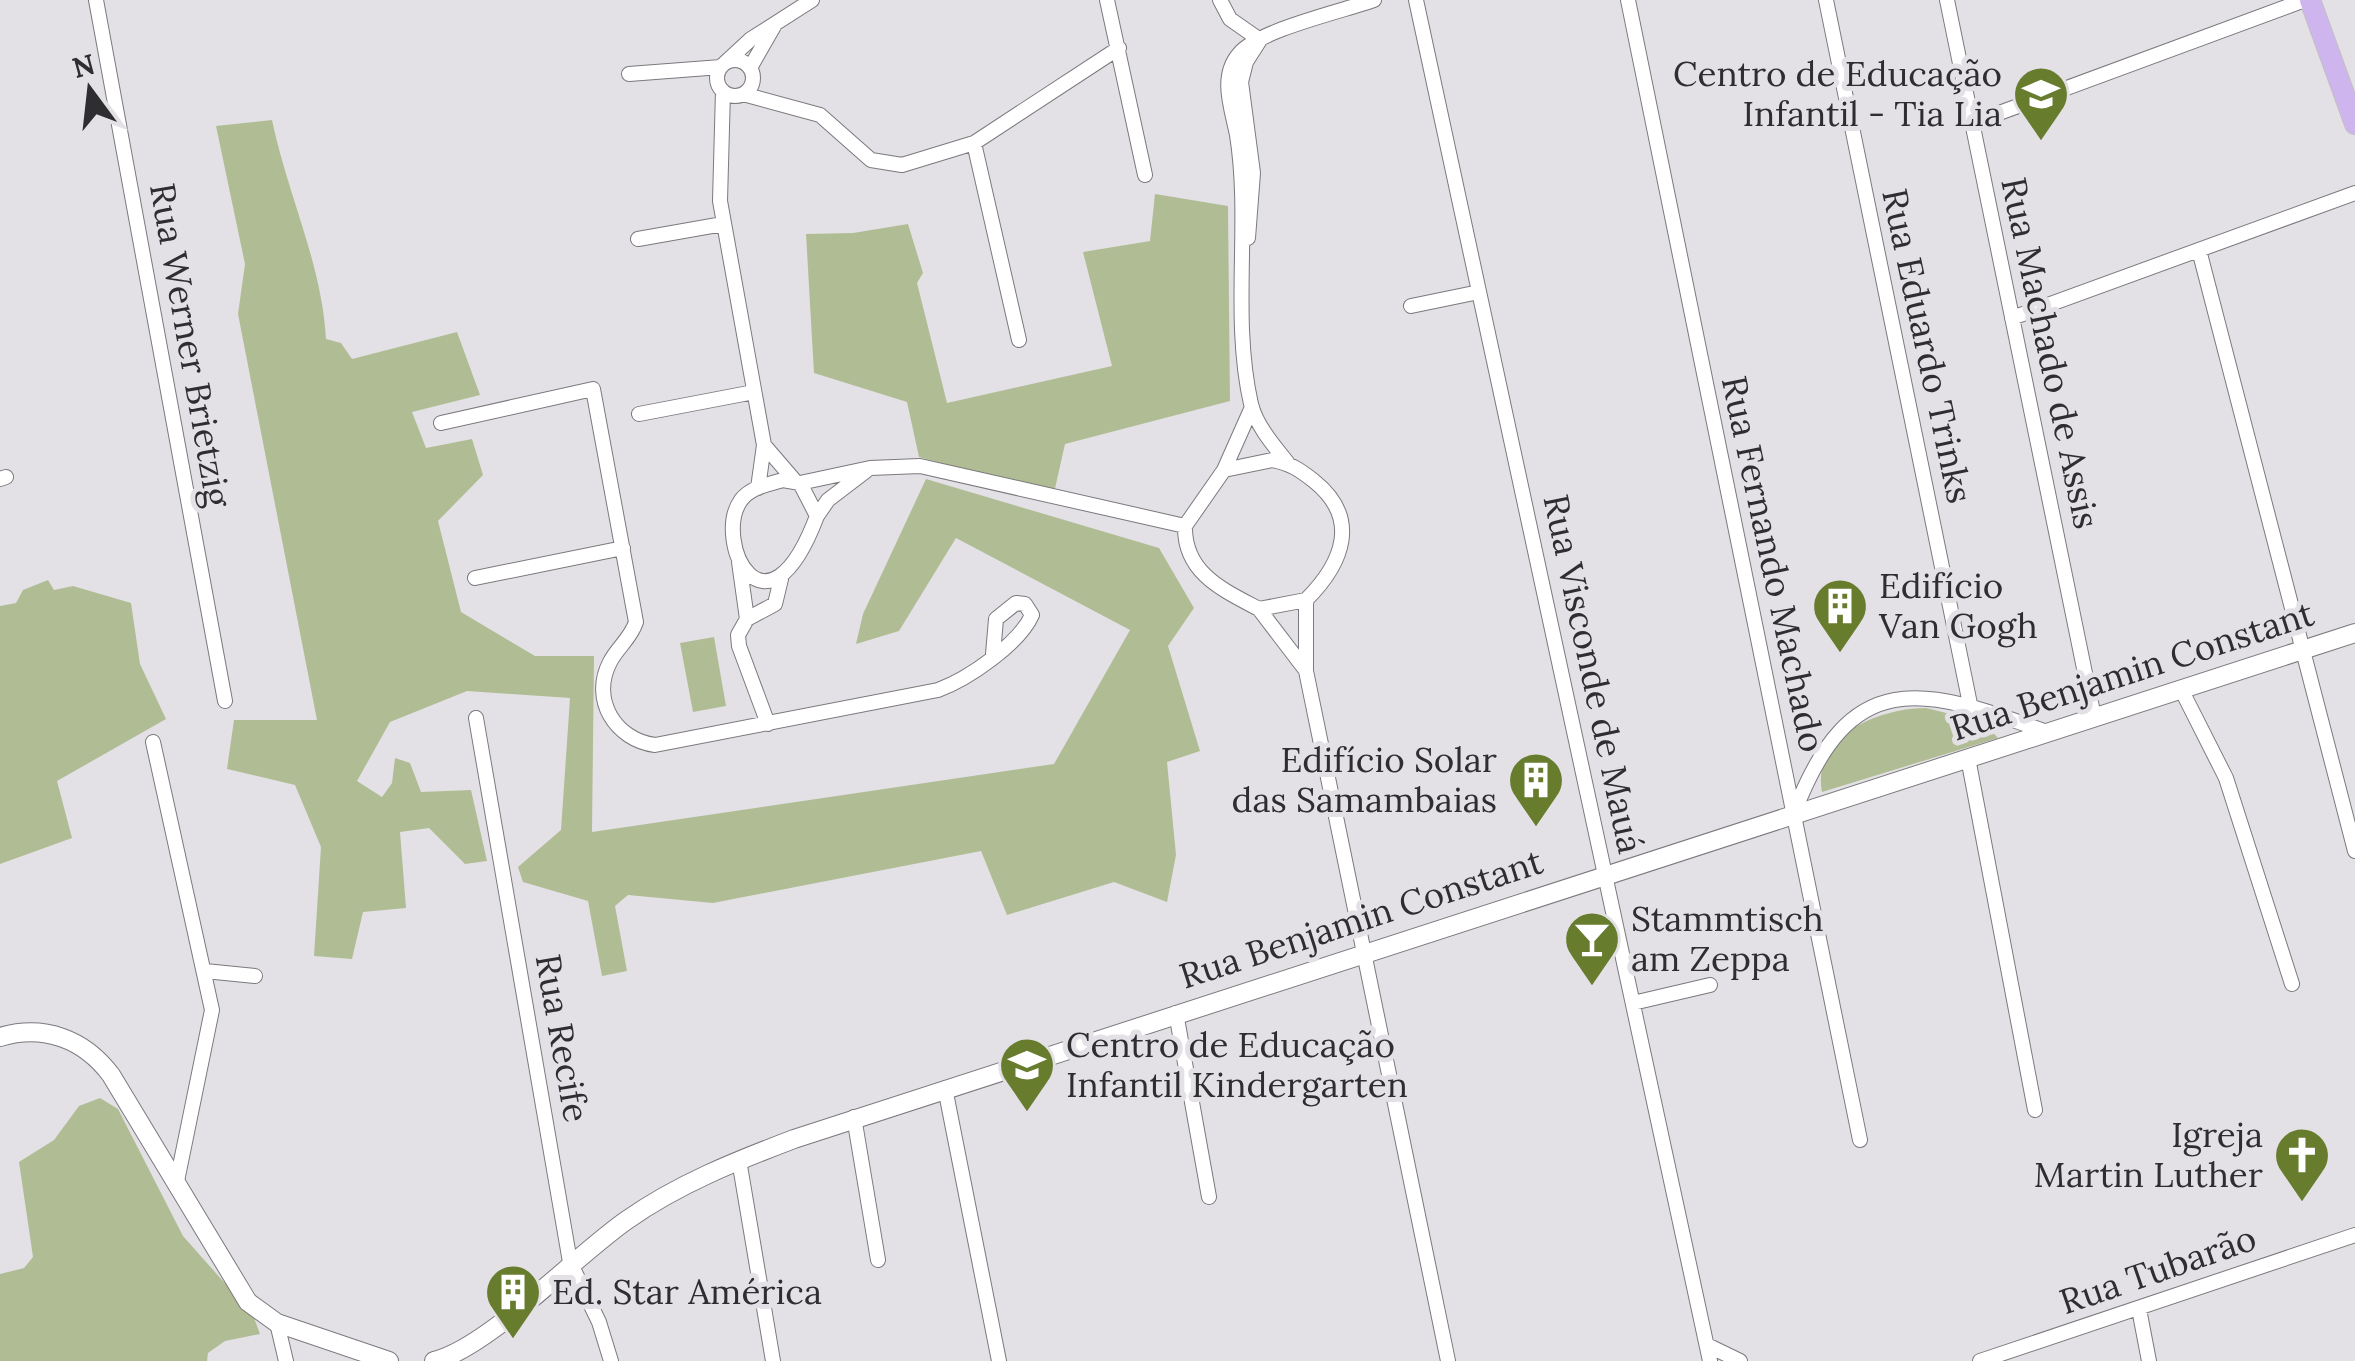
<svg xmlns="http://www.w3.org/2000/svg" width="2355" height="1361" font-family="Lora,serif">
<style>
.green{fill:#b0bd94}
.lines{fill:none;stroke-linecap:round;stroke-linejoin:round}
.minor-casing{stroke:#7b797d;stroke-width:16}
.secondary-casing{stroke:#7b797d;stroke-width:20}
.primary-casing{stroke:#c0c0c1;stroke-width:22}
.minor{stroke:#fff;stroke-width:14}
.secondary{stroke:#fff;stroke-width:18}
.primary{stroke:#cfb5ee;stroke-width:20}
.labels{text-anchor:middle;stroke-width:10;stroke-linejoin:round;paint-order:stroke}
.poi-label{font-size:35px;fill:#2e2d2f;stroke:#e3e1e6;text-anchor:start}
.street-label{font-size:35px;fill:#2e2d2f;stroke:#e3e1e6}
</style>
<rect width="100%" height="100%" fill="#e3e1e6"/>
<path class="green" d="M 272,120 C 287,193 322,264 326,339 L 341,343 L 352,359 L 457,332 L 480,395 L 412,412 L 426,448 L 472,439 L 483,475 L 438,521 L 461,612 L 535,656 L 594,656 L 592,832 L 1054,764 L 1130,630 L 956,538 L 899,631 L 856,644 L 863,614 L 926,479 L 1159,548 L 1194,608 L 1168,646 L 1200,751 L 1167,762 L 1176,855 L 1167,902 L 1114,882 L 1007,915 L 981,851 L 713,903 L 628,895 L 615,906 L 627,971 L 602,976 L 588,901 L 523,882 L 518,867 L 561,830 L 570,698 L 467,691 L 390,722 L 357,781 L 382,797 L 392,783 L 395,758 L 410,763 L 421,792 L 471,790 L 487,861 L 465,864 L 429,828 L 400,832 L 406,908 L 363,912 L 352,959 L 314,956 L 321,847 L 295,785 L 227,769 L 234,720 L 317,720 L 238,314 L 245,264 L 216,126 Z
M 1155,194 L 1228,206 L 1230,401 L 1065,444 L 1054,493 L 919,457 L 907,402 L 814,373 L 806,234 L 853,233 L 908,224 L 923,273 L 917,283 L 947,403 L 1112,366 L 1083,252 L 1150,241 Z
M 48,580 L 54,590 L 73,586 L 131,603 L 140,664 L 166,719 L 57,781 L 72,838 L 0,864 L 0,606 L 16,603 L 23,590 Z
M 714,637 L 726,706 L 693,712 L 680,643 Z
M 1926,708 L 1983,722 L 1998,738 L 1822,792 C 1811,734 1882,708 1926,708 Z
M 100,1098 L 118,1109 L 183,1236 L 253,1315 L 260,1334 L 225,1341 L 208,1353 L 207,1361 L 0,1361 L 0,1274 L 24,1268 L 33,1257 L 19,1162 L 54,1140 L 79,1106 Z"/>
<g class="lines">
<g class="minor-casing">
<path id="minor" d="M 96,0 L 225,701
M 1107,0 L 1145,175
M 1220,0 L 1230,19 L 1260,40
M 1416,0 L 1710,1361
M 1628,0 L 1860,1140
M 1826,0 L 1970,704
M 1947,0 L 2094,717
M717 78a18 18 0 1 1 36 0a18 18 0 1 1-36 0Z
M 725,63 L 751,39 L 812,0
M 750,68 L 774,26
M 629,74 L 721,67
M 723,91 L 720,201 L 764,445 L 758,488
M 743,94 L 820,115 L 871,160 L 902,165 L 974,143 L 1119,48
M 1972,123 L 2305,0
M 974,143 L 1019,340
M 1248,238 L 1253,173 L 1241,82 L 1246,62 L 1260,40
M 638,239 L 723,224
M 2199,250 L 2355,851
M 1411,306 L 1479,292
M 2012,318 L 2355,193
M 639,414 L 754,392
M 441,423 L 593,389 L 636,622 C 631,638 617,648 610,662 C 590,700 616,740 655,745 L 938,690 C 968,679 1019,644 1032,615 L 1025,604 L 1016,603 L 996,619 L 993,654
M 764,445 L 795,481
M 1272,460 C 1290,463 1300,470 1314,481 C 1360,518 1344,562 1306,600 L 1259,609 C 1223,590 1184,573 1185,526 L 1224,470 Z
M 1287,462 C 1274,446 1256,425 1251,404 C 1231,316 1251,223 1237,135 C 1232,109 1219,77 1239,54 C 1258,30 1343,11 1374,0
M 1224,470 L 1252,407
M 0,479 L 6,477
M 783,480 L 800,483 L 817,516 C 766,651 712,541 741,500 C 751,487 769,484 783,480 Z
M 800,483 L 870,468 L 920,466 L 1185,526
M 817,516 L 828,500 L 866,471
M 739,562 L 747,619 L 738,635 L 739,646 L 768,724
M 475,578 L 623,548
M 1306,600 L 1306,671 L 1448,1361
M 1259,609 L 1304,668
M 747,619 L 775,604 L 781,579
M 2181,689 L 2226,778 L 2292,984
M 476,718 L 570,1262 L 599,1322 L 611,1361
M 153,742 L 212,1010 L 176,1186
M 1968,758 L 2035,1110
M 1794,813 C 1850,666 1920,686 2047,732
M 205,971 L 255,976
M 1633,1003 L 1710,985
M 1176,1013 L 1209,1197
M 945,1088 L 999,1361
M 854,1117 L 878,1260
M 739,1160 L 773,1361
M 2139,1309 L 2149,1361
M 277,1323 L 286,1361
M 1707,1345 L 1740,1361
M 1980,1361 L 2355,1235"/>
</g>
<g class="secondary-casing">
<path id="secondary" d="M 0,1037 C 44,1024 84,1039 111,1075 L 248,1302 L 277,1323 L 389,1361
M 434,1361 C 488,1348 575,1256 627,1220 C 678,1184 736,1161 794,1139 L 2355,633"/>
</g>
<g class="primary-casing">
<path id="primary" d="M 2310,0 L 2355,124"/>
</g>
<use href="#minor" class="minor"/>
<use href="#secondary" class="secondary"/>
<use href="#primary" class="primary"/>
</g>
<defs>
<g id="school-pin" transform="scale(2.875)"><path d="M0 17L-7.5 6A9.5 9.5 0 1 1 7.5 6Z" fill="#677c2d" stroke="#e3e1e6"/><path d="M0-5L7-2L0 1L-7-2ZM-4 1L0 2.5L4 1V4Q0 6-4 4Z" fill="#fff"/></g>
<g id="building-pin" transform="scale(2.875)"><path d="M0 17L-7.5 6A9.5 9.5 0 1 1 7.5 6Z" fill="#677c2d" stroke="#e3e1e6"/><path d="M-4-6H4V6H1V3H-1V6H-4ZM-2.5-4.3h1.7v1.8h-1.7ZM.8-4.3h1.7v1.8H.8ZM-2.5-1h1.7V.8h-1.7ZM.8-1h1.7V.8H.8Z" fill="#fff"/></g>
<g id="bar-pin" transform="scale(2.875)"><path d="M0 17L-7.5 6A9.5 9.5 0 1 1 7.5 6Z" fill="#677c2d" stroke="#e3e1e6"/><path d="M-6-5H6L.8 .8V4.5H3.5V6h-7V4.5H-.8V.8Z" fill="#fff"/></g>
<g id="church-pin" transform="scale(2.875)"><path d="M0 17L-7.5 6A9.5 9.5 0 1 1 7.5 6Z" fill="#677c2d" stroke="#e3e1e6"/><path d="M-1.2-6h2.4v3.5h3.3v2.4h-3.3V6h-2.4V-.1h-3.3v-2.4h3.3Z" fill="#fff"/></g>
</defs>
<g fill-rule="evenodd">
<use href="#school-pin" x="2041" y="94"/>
<use href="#building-pin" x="1840" y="606"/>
<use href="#building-pin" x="1536" y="780"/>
<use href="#bar-pin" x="1592" y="939"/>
<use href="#school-pin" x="1027" y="1065"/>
<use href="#church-pin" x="2302" y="1155"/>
<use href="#building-pin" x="513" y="1292"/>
</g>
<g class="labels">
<g class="poi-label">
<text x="2002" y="86" text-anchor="end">Centro de Educação<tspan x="2002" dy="40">Infantil - Tia Lia</tspan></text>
<text x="1879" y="598">Edifício<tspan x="1879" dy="40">Van Gogh</tspan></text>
<text x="1497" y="772" text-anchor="end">Edifício Solar<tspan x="1497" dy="40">das Samambaias</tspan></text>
<text x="1631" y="931">Stammtisch<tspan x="1631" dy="40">am Zeppa</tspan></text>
<text x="1066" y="1057">Centro de Educação<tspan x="1066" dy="40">Infantil Kindergarten</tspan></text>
<text x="2263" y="1147" text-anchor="end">Igreja<tspan x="2263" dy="40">Martin Luther</tspan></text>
<text x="552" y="1304">Ed. Star América</text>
</g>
<g class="street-label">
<text transform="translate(190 345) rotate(80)" y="12">Rua Werner Brietzig</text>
<text transform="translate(1927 346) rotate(78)" y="12">Rua Eduardo Trinks</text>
<text transform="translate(2050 353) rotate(78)" y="12">Rua Machado de Assis</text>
<text transform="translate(1773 564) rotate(78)" y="12">Rua Fernando Machado</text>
<text transform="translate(2132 671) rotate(-18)" y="12">Rua Benjamin Constant</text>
<text transform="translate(1593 674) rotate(78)" y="12">Rua Visconde de Mauá</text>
<text transform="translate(1361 919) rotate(-18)" y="12">Rua Benjamin Constant</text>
<text transform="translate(562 1038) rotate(80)" y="12">Rua Recife</text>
<text transform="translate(2158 1270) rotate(-19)" y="12">Rua Tubarão</text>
</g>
</g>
<g transform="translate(90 90) rotate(345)" stroke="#e3e1e6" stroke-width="8" paint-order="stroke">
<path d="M0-8L18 38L0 25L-18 38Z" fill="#2e2d2f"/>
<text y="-15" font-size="28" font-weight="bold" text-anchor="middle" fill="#2e2d2f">N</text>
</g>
</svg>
